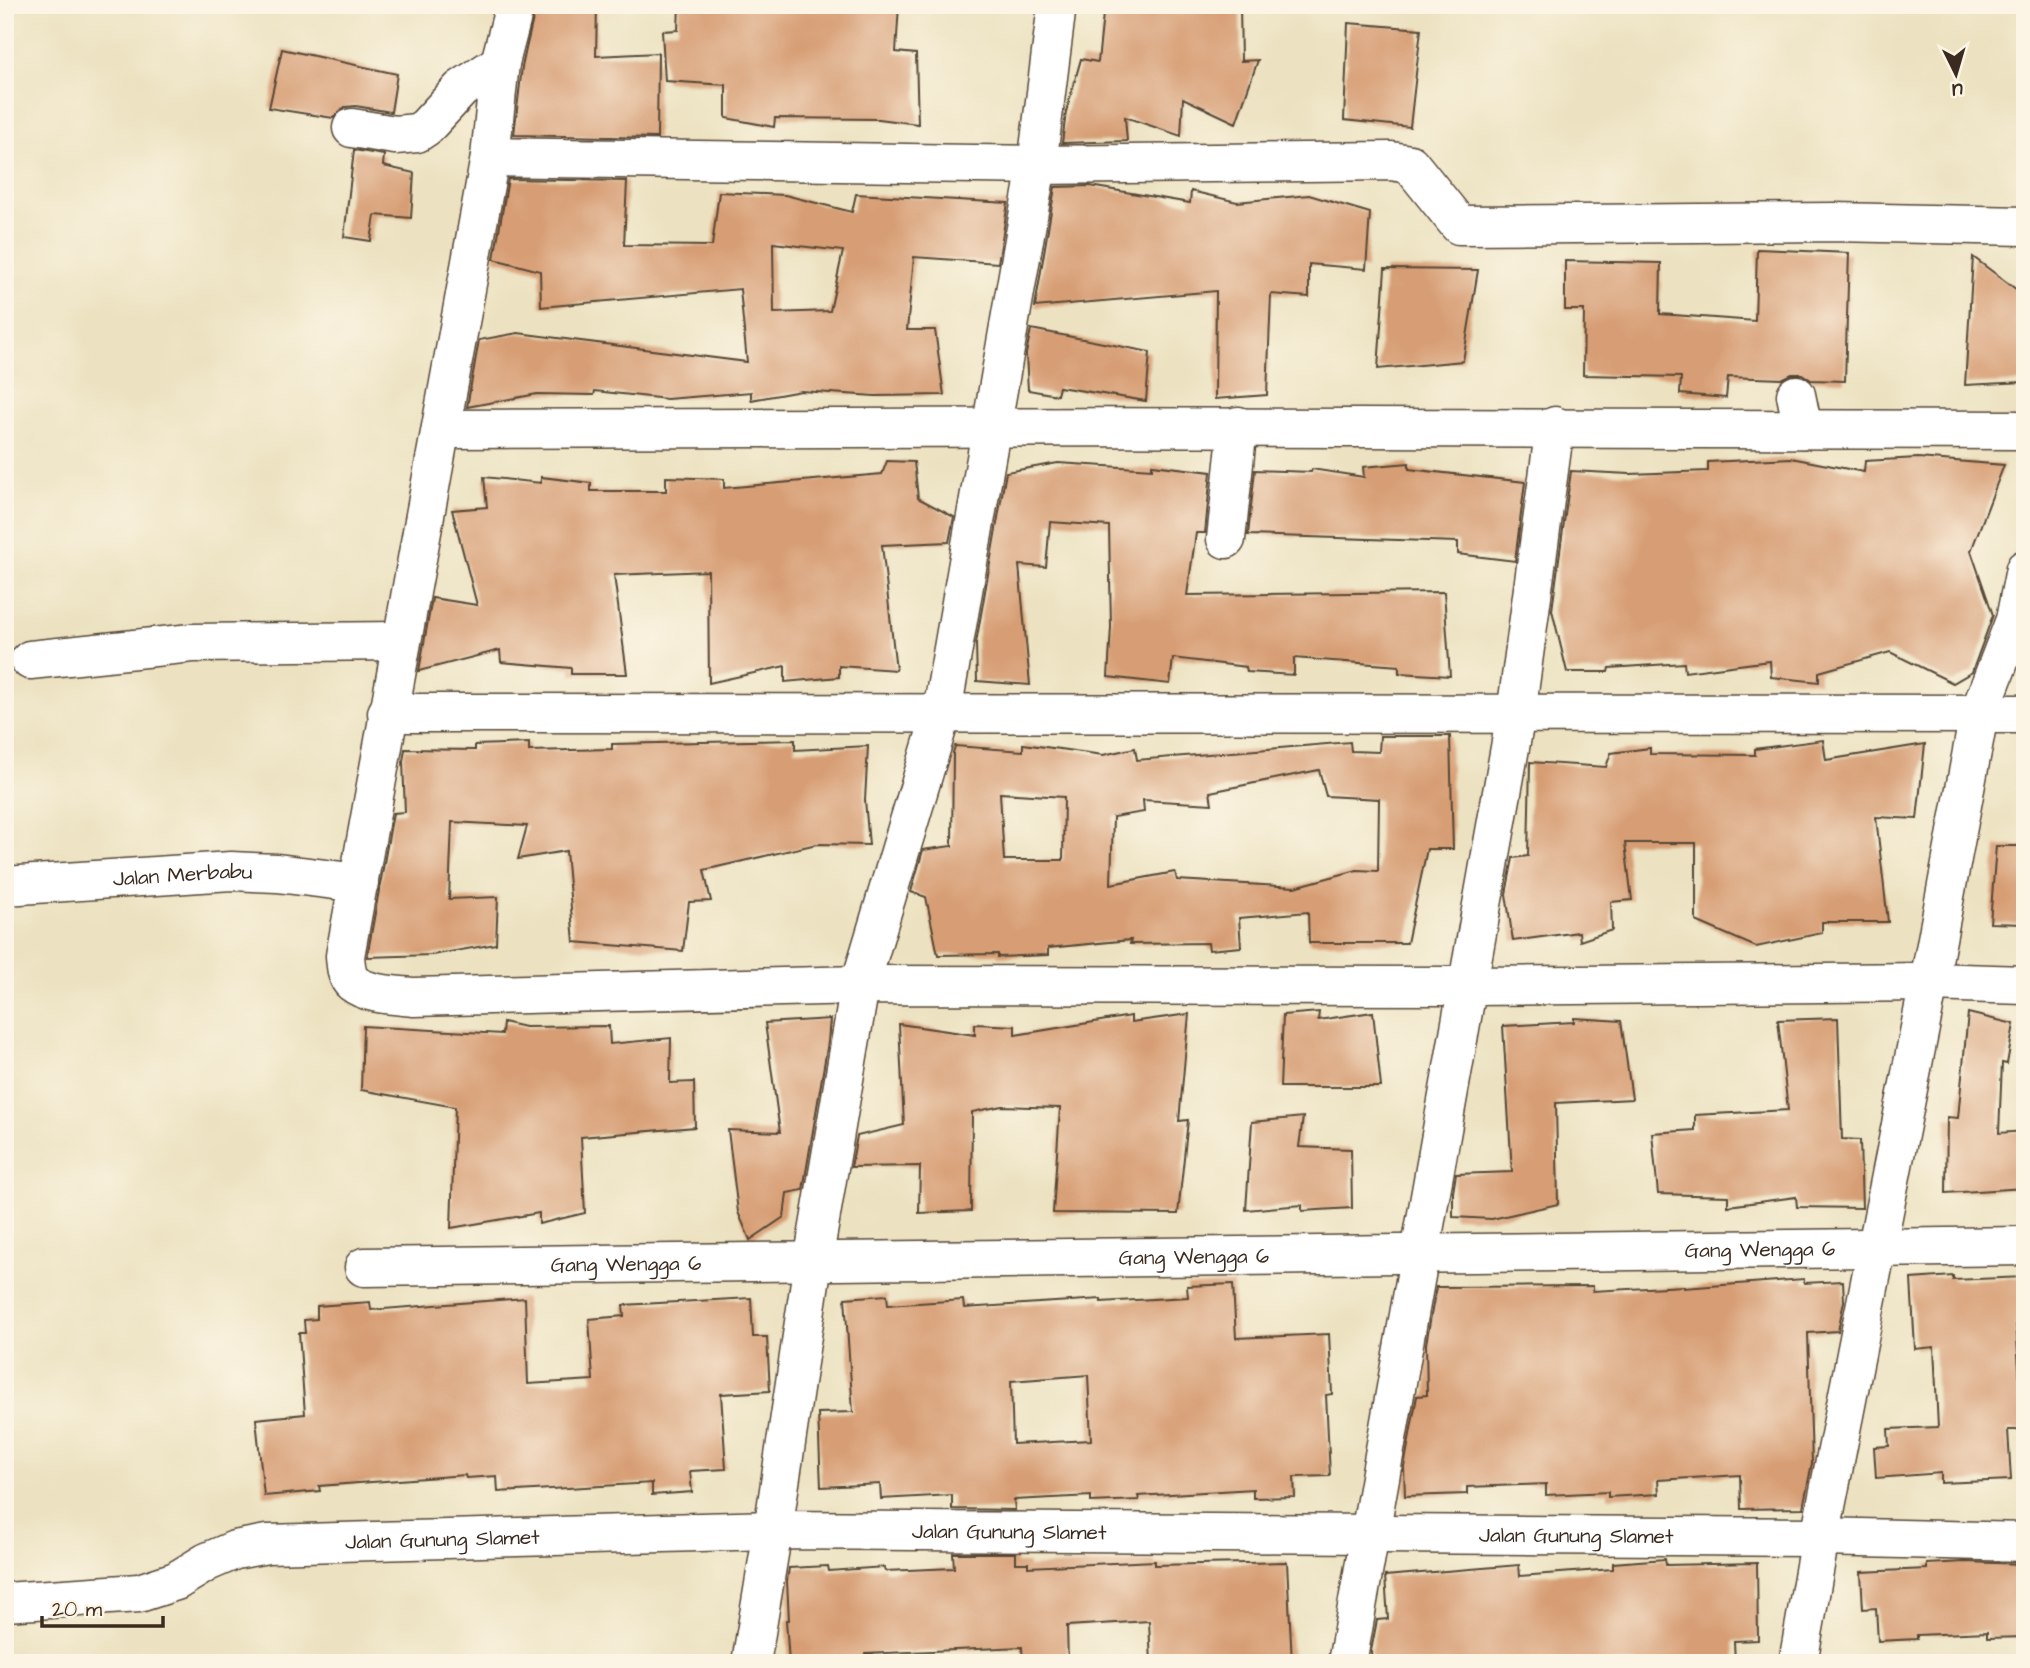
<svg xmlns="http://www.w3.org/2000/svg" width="2030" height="1668" font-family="'Architects Daughter',sans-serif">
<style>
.building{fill:#d79e74;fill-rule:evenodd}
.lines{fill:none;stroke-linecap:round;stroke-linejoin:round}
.minor-casing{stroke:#564636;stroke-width:41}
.minor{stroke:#fff;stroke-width:38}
.labels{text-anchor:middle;stroke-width:5;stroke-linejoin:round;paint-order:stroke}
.street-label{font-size:21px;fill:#3b2a1e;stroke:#fcf5e5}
</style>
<rect width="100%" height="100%" fill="#fcf5e5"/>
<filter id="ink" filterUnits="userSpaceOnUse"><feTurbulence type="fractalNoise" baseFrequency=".0143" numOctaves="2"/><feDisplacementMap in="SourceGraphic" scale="14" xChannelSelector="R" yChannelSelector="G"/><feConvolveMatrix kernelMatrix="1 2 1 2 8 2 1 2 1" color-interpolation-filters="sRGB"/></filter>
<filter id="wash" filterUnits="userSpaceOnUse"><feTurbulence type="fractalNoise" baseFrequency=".00686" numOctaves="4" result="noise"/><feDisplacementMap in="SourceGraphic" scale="28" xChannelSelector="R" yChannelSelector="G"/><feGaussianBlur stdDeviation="1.57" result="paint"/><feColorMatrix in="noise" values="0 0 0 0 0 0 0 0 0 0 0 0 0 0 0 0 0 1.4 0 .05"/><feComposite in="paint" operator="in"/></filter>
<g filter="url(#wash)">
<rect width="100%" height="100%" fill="#ece2c1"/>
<g id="blocks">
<path class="building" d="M 536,5 L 597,5 L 596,56 L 658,53 L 657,138 L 514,135 L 522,67 Z
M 679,5 L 899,5 L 896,52 L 916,54 L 918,124 L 879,119 L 775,118 L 774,127 L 726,118 L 726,85 L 665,81 L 662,31 L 678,30 Z
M 1104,5 L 1240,5 L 1241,61 L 1258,60 L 1236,123 L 1183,98 L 1181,136 L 1125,117 L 1127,141 L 1062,143 L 1066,112 L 1081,59 L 1098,62 Z
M 1348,23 L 1421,29 L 1410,127 L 1344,120 Z
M 282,49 L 397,74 L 391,112 L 356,106 L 345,107 L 333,118 L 269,108 Z
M 354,150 L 384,155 L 383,166 L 414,173 L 411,218 L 375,215 L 371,241 L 344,237 Z
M 508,179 L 627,181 L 624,245 L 712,246 L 719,192 L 785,195 L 852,212 L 856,194 L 1008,203 L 998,263 L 914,257 L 907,330 L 935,330 L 944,395 L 875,396 L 801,391 L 751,400 L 751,392 L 667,399 L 595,391 L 594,395 L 537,394 L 467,407 L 479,340 L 518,333 L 747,362 L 740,289 L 541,307 L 540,271 L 494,259 ZM 773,243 L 843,251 L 830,311 L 774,313 Z
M 1090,186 L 1190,203 L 1191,191 L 1237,202 L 1309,195 L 1370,213 L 1366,269 L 1309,264 L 1309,297 L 1271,294 L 1267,395 L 1215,399 L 1216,291 L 1035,307 L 1055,187 Z
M 1757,249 L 1849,253 L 1845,381 L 1811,380 L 1802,374 L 1792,374 L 1782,379 L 1728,377 L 1726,398 L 1680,394 L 1681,377 L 1583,375 L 1584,310 L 1565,310 L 1565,261 L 1661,263 L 1660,314 L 1755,321 Z
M 1973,257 L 2025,296 L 2025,382 L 1965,385 Z
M 1385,269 L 1478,270 L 1463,361 L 1378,369 Z
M 1031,329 L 1150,352 L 1146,401 L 1059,387 L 1057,395 L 1028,390 L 1026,354 Z
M 1791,458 L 1864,472 L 1865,461 L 1918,458 L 2004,465 L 1971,551 L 1993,615 L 1972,672 L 1953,683 L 1890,652 L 1819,672 L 1819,682 L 1771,677 L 1770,661 L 1685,672 L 1684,663 L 1609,668 L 1608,672 L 1567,672 L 1552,610 L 1571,471 L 1630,474 L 1708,471 L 1708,462 Z
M 887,461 L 914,462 L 918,498 L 954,517 L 949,542 L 882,545 L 896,670 L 839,666 L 839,677 L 785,682 L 785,666 L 709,683 L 708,571 L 614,575 L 627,674 L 571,674 L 571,668 L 501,662 L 500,650 L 419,671 L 432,598 L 477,605 L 452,510 L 487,507 L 484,477 L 541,483 L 541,477 L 591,483 L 591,491 L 666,491 L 666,477 L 724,479 L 724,488 L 882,474 Z
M 1058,463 L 1152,469 L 1152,465 L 1211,472 L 1205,533 L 1196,533 L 1187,595 L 1444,592 L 1450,676 L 1399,673 L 1399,666 L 1294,658 L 1294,675 L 1247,672 L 1246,667 L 1173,658 L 1170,684 L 1108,677 L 1111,627 L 1109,526 L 1050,522 L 1046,567 L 1019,565 L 1030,685 L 977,681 L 976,643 L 1006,472 Z
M 1409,463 L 1409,469 L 1525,482 L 1515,561 L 1458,554 L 1458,542 L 1248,535 L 1255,470 L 1311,472 L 1312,469 L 1364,477 L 1363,467 Z
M 1380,736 L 1450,736 L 1453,849 L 1427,849 L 1407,943 L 1309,943 L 1308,912 L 1239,918 L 1241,947 L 1209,950 L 1208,943 L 1130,944 L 1131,940 L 1048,948 L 1048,955 L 998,957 L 998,954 L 938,955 L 926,897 L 911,892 L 923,850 L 952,846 L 953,753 L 955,746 L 1023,751 L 1023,744 L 1103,755 L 1135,748 L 1137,760 L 1350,742 L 1351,751 L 1379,752 ZM 1319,770 L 1326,796 L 1379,799 L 1378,871 L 1357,870 L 1295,887 L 1177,880 L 1175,872 L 1111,884 L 1113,817 L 1144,812 L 1143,800 L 1212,804 L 1210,792 ZM 1000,793 L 1064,797 L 1063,860 L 1004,860 Z
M 795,740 L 795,750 L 868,746 L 865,800 L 869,845 L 817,844 L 704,870 L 711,901 L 689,902 L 683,951 L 574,942 L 566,851 L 518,859 L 527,826 L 452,822 L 449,899 L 498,897 L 496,944 L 432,955 L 367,957 L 393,813 L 405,812 L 403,761 L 405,749 L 475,750 L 475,745 L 529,743 L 529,751 L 612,749 L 612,744 Z
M 1823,740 L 1826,760 L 1925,744 L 1917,819 L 1876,817 L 1888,922 L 1822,922 L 1822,933 L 1756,947 L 1696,921 L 1696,843 L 1625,843 L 1632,900 L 1611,902 L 1612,930 L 1580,941 L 1579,932 L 1513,941 L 1506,894 L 1513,858 L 1528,856 L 1530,762 L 1606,767 L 1611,753 L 1650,748 L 1650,754 L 1755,755 L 1755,749 Z
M 1996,846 L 2025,846 L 2025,924 L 1990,923 Z
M 1319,1012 L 1318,1020 L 1373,1012 L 1381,1087 L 1280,1087 L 1283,1015 Z
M 1968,1013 L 2014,1024 L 2007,1064 L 2002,1063 L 1999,1133 L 2025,1131 L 2025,1188 L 1946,1193 L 1947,1117 L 1958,1118 Z
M 1189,1014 L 1179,1121 L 1188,1120 L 1178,1214 L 1053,1213 L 1060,1108 L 1002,1106 L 972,1112 L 971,1211 L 919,1213 L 920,1166 L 851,1167 L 857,1136 L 904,1125 L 899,1024 L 975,1035 L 975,1024 L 1015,1026 L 1015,1035 L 1131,1016 L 1131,1022 Z
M 1574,1018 L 1621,1021 L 1632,1099 L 1556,1103 L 1558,1204 L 1492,1219 L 1453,1217 L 1453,1192 L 1456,1174 L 1512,1172 L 1503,1026 L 1574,1022 Z
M 1838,1018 L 1842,1139 L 1860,1140 L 1862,1208 L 1797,1207 L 1796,1197 L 1728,1206 L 1728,1196 L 1658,1194 L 1652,1133 L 1695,1130 L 1695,1115 L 1788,1110 L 1778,1020 Z
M 830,1019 L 828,1042 L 803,1190 L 787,1193 L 784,1217 L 750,1240 L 738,1212 L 728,1130 L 780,1132 L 765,1023 Z
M 503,1022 L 525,1027 L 609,1026 L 610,1044 L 671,1038 L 670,1083 L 694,1082 L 695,1127 L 581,1137 L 585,1213 L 539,1224 L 539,1213 L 451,1228 L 455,1107 L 361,1090 L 363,1026 L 502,1034 Z
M 1303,1117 L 1299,1147 L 1351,1149 L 1352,1208 L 1302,1211 L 1302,1205 L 1246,1210 L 1252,1122 Z
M 1953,1276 L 1953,1280 L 2025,1277 L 2025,1322 L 2016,1322 L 2023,1430 L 2008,1430 L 2011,1480 L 1941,1483 L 1941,1473 L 1876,1478 L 1874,1447 L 1889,1446 L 1888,1429 L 1938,1427 L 1934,1347 L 1915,1349 L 1911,1279 Z
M 1804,1279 L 1804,1283 L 1843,1281 L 1844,1301 L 1838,1331 L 1808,1333 L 1812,1463 L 1803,1508 L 1741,1509 L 1740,1475 L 1658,1480 L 1659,1494 L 1608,1497 L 1608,1492 L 1546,1495 L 1546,1484 L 1467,1487 L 1467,1494 L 1405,1496 L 1404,1467 L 1417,1396 L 1427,1395 L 1426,1344 L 1436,1287 L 1593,1286 L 1593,1291 L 1684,1286 L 1684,1288 Z
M 1233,1284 L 1236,1338 L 1329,1334 L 1332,1394 L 1326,1395 L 1330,1476 L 1294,1477 L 1295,1497 L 1253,1498 L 1253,1489 L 1138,1496 L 1139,1500 L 1091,1502 L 1091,1496 L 1014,1500 L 1015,1510 L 952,1509 L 952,1495 L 881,1499 L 880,1484 L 821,1487 L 818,1413 L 853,1412 L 845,1298 L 887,1295 L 888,1305 L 963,1300 L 964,1308 L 1101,1299 L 1101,1302 L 1188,1297 L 1187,1286 ZM 1088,1375 L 1091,1440 L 1013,1444 L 1011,1381 Z
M 525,1298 L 528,1384 L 593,1380 L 589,1319 L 624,1316 L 623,1305 L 751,1298 L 753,1337 L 767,1337 L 770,1391 L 721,1394 L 726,1469 L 690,1471 L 692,1492 L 652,1495 L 652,1483 L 498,1492 L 497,1476 L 466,1478 L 465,1475 L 319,1486 L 320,1491 L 264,1496 L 256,1419 L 305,1414 L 299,1333 L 305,1333 L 304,1320 L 317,1319 L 317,1306 L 370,1302 L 371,1310 Z
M 953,1553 L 1016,1553 L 1016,1563 L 1028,1563 L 1028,1567 L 1155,1561 L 1155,1565 L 1287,1562 L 1292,1663 L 1151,1663 L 1149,1621 L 1067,1626 L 1068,1663 L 1023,1663 L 1022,1647 L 865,1654 L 865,1663 L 789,1663 L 786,1620 L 789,1620 L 787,1581 L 789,1568 L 828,1566 L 829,1571 L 884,1567 L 885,1571 L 954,1568 Z
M 1665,1559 L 1666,1565 L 1757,1563 L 1758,1640 L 1734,1641 L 1735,1663 L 1372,1663 L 1371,1651 L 1377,1620 L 1388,1619 L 1385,1576 L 1519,1565 L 1520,1576 L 1613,1569 L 1613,1563 Z
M 1965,1562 L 2025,1564 L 2025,1637 L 1987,1638 L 1987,1632 L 1917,1635 L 1917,1639 L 1878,1641 L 1876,1608 L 1863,1609 L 1861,1572 L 1927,1569 L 1927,1564 Z"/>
</g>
</g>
<g filter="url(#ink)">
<use href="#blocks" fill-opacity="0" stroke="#564636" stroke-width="2"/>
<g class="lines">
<g class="minor-casing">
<g id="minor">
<path d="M 515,5 L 500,63 L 490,157 L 345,956 C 346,965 346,977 353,983 C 368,995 395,995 414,997 L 860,985 L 1467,986 L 1929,982 L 2025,985"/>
<path d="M 352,128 L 395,135 L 417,133 L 426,127 L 461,89 L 500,63"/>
<path d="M 490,157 L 1037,165 L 1391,161 L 1410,164 L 1459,225 L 1834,222 L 2025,226"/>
<path d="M 1796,395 L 1803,429"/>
<path d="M 441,429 C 969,426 1497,427 2025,430"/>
<path d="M 1226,539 L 1238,426"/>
<path d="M 30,660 L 192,643 L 401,641"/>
<path d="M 387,713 L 2025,714"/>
<path id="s1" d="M 5,886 L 231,871 L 277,873 L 359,883"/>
<path id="s2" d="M 364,1267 L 2025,1246"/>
<path id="s3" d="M 5,1602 L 139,1593 L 176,1581 L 207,1562 L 235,1550 L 267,1544 L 773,1530 L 1820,1537 L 2025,1542"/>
<path d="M 751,1663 L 773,1530 L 813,1262 L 860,985 L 942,712 L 1037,165 L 1057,5"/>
<path d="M 1347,1663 L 1516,714 L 1555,426"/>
<path d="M 1798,1663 L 1820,1537 L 1929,982 L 1979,714 L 2015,620 L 2025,569"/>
</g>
</g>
<use href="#minor" class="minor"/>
</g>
</g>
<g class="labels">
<g class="street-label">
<text dy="7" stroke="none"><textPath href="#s1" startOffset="178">Jalan Merbabu</textPath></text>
<text dy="7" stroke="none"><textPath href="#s2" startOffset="1396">Gang Wengga 6</textPath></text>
<text dy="7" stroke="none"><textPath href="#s2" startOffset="830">Gang Wengga 6</textPath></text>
<text dy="7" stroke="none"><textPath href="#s2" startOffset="262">Gang Wengga 6</textPath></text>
<text dy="7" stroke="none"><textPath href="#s3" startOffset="1015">Jalan Gunung Slamet</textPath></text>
<text dy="7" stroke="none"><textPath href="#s3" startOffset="1582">Jalan Gunung Slamet</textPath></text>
<text dy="7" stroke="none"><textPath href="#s3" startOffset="448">Jalan Gunung Slamet</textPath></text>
</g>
</g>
<rect width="2030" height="1668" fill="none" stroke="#fcf5e5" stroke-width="28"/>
<g transform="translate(1956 74) rotate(175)" stroke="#fcf5e5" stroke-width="5" paint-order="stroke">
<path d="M0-5L12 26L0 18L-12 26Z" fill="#3b2a1e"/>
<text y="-10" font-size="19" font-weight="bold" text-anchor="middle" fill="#3b2a1e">U</text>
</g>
<path d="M42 1616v10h121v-10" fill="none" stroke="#3b2a1e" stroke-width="3.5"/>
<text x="52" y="1616" font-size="21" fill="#3b2a1e" stroke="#fcf5e5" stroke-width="5" paint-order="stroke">20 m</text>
</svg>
